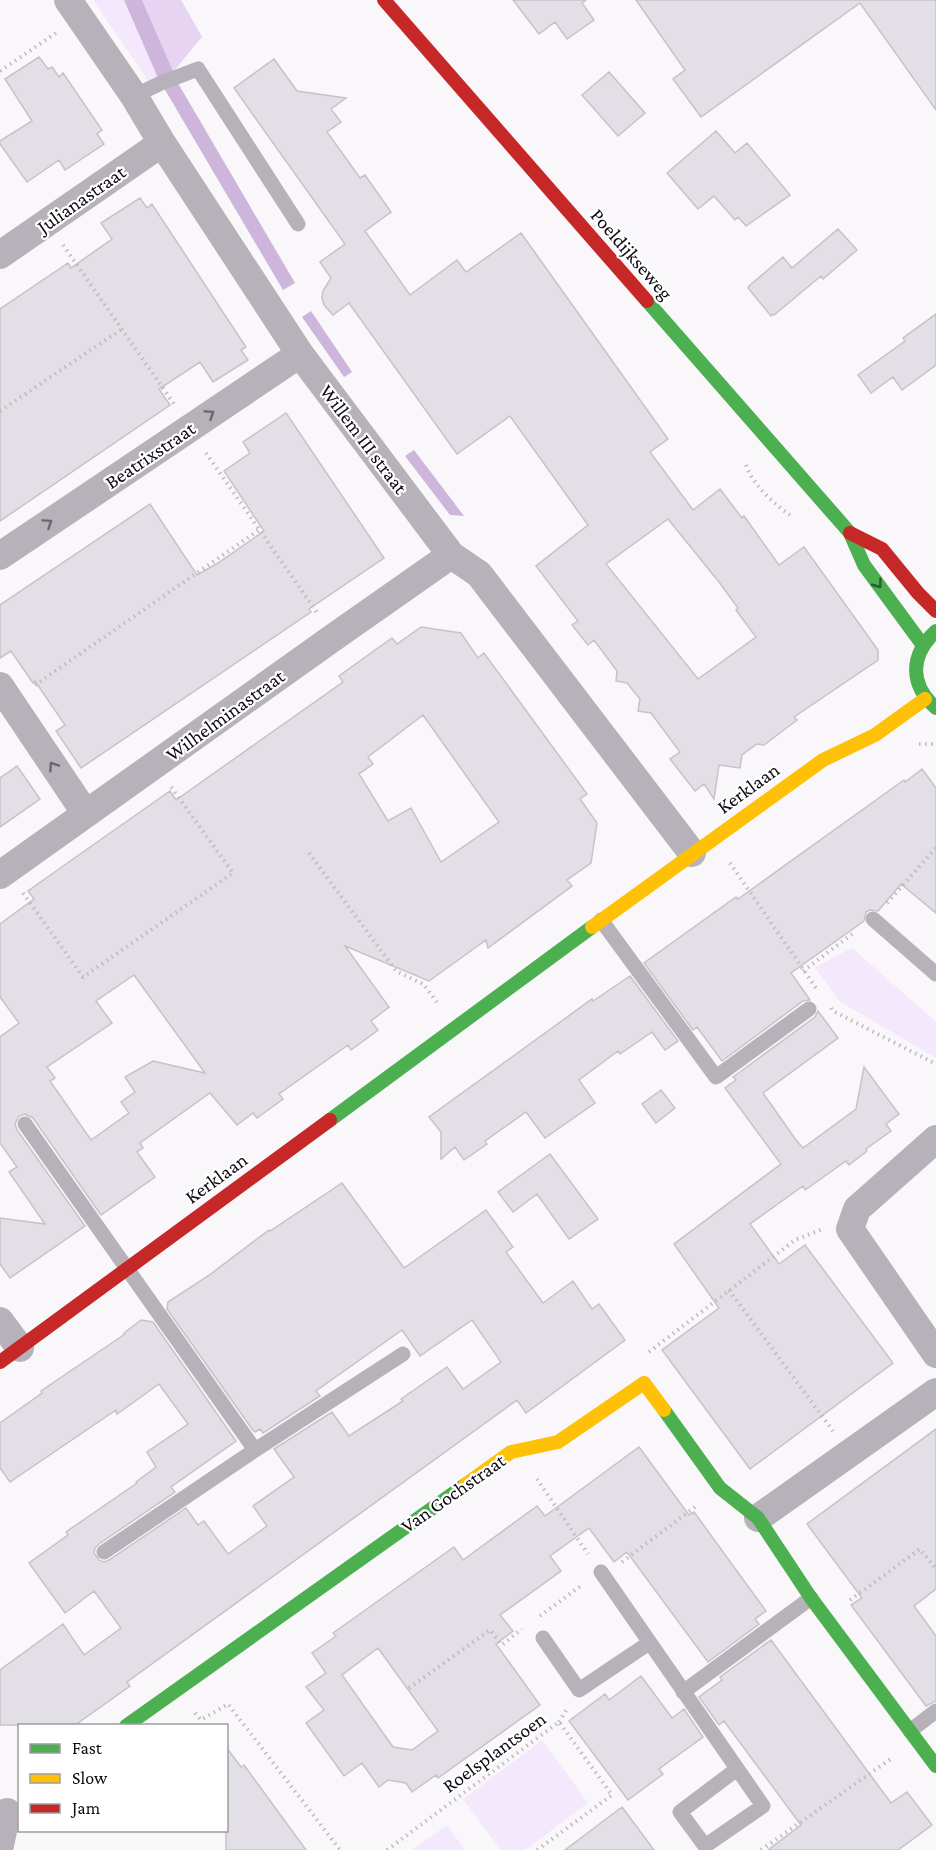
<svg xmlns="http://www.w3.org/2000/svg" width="936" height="1850" font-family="'Crimson Pro',serif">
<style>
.green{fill:#f4e8fc}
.forest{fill:#e7d4f3}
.water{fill:#ceb5db}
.building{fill:#e3dfe6;stroke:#c6c2c8;stroke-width:1.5;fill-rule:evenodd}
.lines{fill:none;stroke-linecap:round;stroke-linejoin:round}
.path{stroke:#bebbbf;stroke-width:4;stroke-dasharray:1.5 4.5;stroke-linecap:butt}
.lane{stroke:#b7b2b9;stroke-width:15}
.street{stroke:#b7b2b9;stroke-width:28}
.fast{stroke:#4caf50;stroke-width:14}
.slow{stroke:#ffc107;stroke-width:14}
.jam{stroke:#c62828;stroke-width:14}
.oneway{stroke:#6c666e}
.oneway2{stroke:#2e5c32}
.labels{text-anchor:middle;stroke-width:4.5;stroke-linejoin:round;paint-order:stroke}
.street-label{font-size:20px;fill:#100a13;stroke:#fff}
</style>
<rect width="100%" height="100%" fill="#f9f7fa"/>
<path class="green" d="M 93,0 L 124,0 L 158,78 L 149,82 Z
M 852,948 L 936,1022 L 936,1058 L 839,1001 L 815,967 Z
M 542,1740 L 588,1803 L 525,1850 L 501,1850 L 463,1799 Z
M 447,1825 L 465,1850 L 412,1850 Z"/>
<path class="forest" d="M 142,0 L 181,0 L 202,37 L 173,72 Z"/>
<path class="water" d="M 124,0 L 142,0 L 179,85 L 295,283 L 283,290 L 158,78 Z
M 311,311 L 352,372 L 344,377 L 302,317 Z
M 414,450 L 464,516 L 450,515 L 405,456 Z"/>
<path class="building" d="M 513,0 L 586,0 L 582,3 L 594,20 L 567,39 L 555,22 L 539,34 Z
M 636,0 L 936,0 L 936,110 L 860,3 L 701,117 L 673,79 L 685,70 Z
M 39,57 L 48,69 L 52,67 L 59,77 L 63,73 L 102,130 L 97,134 L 104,144 L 65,170 L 59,160 L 27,182 L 0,144 L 0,141 L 32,121 L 5,79 Z
M 274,59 L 297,91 L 346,98 L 331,109 L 341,122 L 327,132 L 360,178 L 365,175 L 391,212 L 365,231 L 410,295 L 457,260 L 466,272 L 521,233 L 668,439 L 650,452 L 693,510 L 720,489 L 742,518 L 744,516 L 779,565 L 804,547 L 878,650 L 878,660 L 794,717 L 797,720 L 764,745 L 757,744 L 742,755 L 740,768 L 719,765 L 714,799 L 704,784 L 695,791 L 670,759 L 680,752 L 651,713 L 638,711 L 640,699 L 627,683 L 616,681 L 617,671 L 594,640 L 588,645 L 572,625 L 578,621 L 536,566 L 588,525 L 510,416 L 457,454 L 349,303 L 333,315 L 324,305 L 322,298 L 323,291 L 331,278 L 320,262 L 345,244 L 234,88 ZM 668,519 L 719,582 L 738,608 L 736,610 L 756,637 L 698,679 L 606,564 Z
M 609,72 L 645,113 L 618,136 L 582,95 Z
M 716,131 L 735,153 L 747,143 L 790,195 L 746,226 L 738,217 L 735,220 L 714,196 L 698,209 L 667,173 Z
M 140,198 L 147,208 L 152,204 L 234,329 L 246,347 L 241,350 L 248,360 L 213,382 L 200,362 L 159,389 L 170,405 L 0,521 L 0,309 L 68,263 L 71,268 L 112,239 L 101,223 Z
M 838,229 L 857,250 L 823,279 L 821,276 L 774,315 L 773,314 L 771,316 L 748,288 L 749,286 L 783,257 L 792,268 Z
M 936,314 L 936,365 L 902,390 L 893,377 L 871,393 L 858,375 L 905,341 L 903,338 Z
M 286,413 L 384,558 L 309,609 L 311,612 L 81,768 L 56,731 L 65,725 L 35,681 L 33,683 L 11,651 L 0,658 L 0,605 L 150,504 L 197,575 L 218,563 L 264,531 L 224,471 L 250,453 L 243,442 Z
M 421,627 L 461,633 L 478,658 L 484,653 L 587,794 L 580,799 L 597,823 L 591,863 L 567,880 L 572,886 L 488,948 L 486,940 L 429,981 L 345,946 L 389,1007 L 371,1021 L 378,1030 L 351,1050 L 348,1045 L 279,1094 L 283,1099 L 257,1118 L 253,1113 L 237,1125 L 210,1093 L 140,1143 L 143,1148 L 137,1152 L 155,1177 L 101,1215 L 33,1118 L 25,1114 L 19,1116 L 15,1124 L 17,1130 L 85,1226 L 10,1278 L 0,1264 L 0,1218 L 45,1224 L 9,1172 L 17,1167 L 0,1143 L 0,1037 L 19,1023 L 0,997 L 0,924 L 34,899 L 28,891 L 83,852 L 170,791 L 176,800 L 343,682 L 339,676 L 392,638 L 397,644 ZM 423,715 L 499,822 L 441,862 L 411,808 L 388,821 L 359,774 L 373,764 L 368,757 ZM 134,975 L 205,1073 L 153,1061 L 125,1077 L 135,1092 L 121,1102 L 129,1113 L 91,1140 L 50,1081 L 55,1078 L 47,1067 L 112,1023 L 96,1001 Z
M 17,766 L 40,799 L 0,827 L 0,778 Z
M 922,769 L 936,788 L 936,913 L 901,884 L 878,911 L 870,910 L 866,912 L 864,921 L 791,973 L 810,1000 L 803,1001 L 722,1061 L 697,1027 L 693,1030 L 644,963 L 736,897 L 738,899 L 904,780 L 905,782 Z
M 630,976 L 678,1041 L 665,1050 L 652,1032 L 620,1054 L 618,1051 L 579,1080 L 595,1103 L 545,1138 L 526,1112 L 485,1141 L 487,1144 L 464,1160 L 455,1147 L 441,1159 L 441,1132 L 429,1117 L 592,999 L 593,1001 Z
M 818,1011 L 838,1038 L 763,1093 L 796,1140 L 803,1148 L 856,1109 L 864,1067 L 899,1114 L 886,1124 L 891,1131 L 866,1149 L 867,1151 L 849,1165 L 846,1161 L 805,1190 L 803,1186 L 750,1224 L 779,1264 L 805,1245 L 893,1363 L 750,1469 L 662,1350 L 719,1308 L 674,1244 L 781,1164 L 725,1088 L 736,1080 L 733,1077 L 815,1017 Z
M 661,1090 L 675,1108 L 656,1123 L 642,1104 Z
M 550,1154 L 598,1219 L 569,1239 L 537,1194 L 513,1212 L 498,1192 Z
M 342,1183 L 404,1268 L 486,1210 L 513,1247 L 506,1252 L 543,1303 L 573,1281 L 592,1309 L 599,1304 L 625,1340 L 526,1413 L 517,1400 L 127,1682 L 130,1686 L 75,1725 L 0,1725 L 0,1670 L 63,1624 L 84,1655 L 121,1628 L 94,1591 L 65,1613 L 29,1563 L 68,1535 L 66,1532 L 137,1483 L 136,1482 L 156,1467 L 147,1452 L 188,1424 L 159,1384 L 117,1414 L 116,1410 L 10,1482 L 0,1468 L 0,1423 L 42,1393 L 41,1391 L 125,1334 L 124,1333 L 141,1320 L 153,1322 L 236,1441 L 171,1487 L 175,1492 L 99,1544 L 95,1548 L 94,1553 L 99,1560 L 104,1562 L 109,1560 L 186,1508 L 198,1525 L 204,1521 L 228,1554 L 267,1526 L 253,1506 L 294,1477 L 274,1449 L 332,1412 L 349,1436 L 403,1401 L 401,1399 L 447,1367 L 463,1389 L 501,1362 L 472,1320 L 420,1356 L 402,1330 L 316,1391 L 320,1396 L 263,1433 L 260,1429 L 255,1432 L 252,1429 L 167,1309 L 168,1302 L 208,1276 L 269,1230 L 270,1231 Z
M 936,1429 L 936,1589 L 914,1606 L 936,1636 L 936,1701 L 926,1706 L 851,1605 L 862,1598 L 807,1524 Z
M 639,1447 L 689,1515 L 694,1512 L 766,1611 L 755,1619 L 759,1624 L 708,1662 L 627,1552 L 614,1562 L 589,1528 L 550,1556 L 561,1571 L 500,1615 L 513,1631 L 496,1644 L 540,1705 L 438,1778 L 436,1775 L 412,1792 L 406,1783 L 388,1780 L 379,1787 L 362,1763 L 344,1776 L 306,1723 L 324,1710 L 306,1687 L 326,1673 L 312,1653 L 336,1636 L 333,1633 L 454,1547 L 463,1560 L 537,1506 L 545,1516 ZM 378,1648 L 438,1731 L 412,1750 L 393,1747 L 342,1675 Z
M 771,1640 L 891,1803 L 907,1792 L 932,1825 L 898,1850 L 768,1850 L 801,1825 L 724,1721 L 719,1725 L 699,1697 L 722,1680 L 720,1677 Z
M 641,1676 L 672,1718 L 684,1709 L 703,1737 L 659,1769 L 663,1774 L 628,1800 L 569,1721 L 605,1694 L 609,1700 Z
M 226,1747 L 241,1767 L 244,1765 L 306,1850 L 226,1850 Z
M 622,1807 L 654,1850 L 565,1850 L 602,1822 Z"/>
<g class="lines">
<path class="path" d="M 0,71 L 56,33
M 63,245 L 174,404
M 0,411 L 122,329
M 206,453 L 318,614
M 746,465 C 753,485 773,503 790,515
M 35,685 L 259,530
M 919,744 L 936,744
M 309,853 L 396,971 L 423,984 L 437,1002
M 730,863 L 816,988
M 23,893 L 83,977 L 233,873 L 171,787
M 887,903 L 936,848
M 803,971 L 855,932
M 831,1008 L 833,1011 L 936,1064
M 729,1290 L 833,1431
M 649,1352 L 795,1240 L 823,1229
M 537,1479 L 588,1554
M 622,1562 L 695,1507
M 850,1600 L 920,1549 L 936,1569
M 540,1616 L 582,1585
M 409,1688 L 490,1630 L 502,1645 L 522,1629
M 195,1713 L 201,1720 L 228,1704 L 340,1850
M 559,1722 L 567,1709
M 387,1850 L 559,1722 L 612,1795 L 537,1850
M 761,1850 L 892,1758"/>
<path class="lane" d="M 134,96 L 161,83 L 198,69 L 298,224
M 873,919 L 936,974
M 601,920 L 716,1077 L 809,1009
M 25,1124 L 255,1450
M 104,1552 L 255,1450 L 403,1354
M 601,1572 L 763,1806 L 705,1846 L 680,1812 L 737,1769
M 543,1638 L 579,1690 L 649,1643
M 683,1692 L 811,1598
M 910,1731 L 936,1711"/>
<path class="street" d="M 68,0 L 134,96 L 162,143 L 300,354 L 451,555 L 479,574 L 692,853
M 0,255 L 162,143
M 0,556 L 300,354
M 0,686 L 86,814
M 0,875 L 334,637 L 451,555
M 936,1139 L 857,1209 L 850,1229 L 936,1354
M 0,1321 L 20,1348
M 758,1518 L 936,1392
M 0,1845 L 7,1812"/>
<path class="fast" d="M 647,301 L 850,533 L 864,565 L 922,644
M 936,631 C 910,655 909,684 936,708
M 330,1120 L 592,927
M 664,1410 L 720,1488 L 758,1518 L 811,1598 L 936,1766
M 126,1726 L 465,1485"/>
<path class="slow" d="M 592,927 L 823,760 L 875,735 L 925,699
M 465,1485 L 511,1452 L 558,1442 L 644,1383 L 664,1410"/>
<path class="jam" d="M 384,0 L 647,301
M 850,533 L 882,549 L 918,593 L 936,611
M 0,1362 L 330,1120"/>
</g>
<defs><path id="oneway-chevron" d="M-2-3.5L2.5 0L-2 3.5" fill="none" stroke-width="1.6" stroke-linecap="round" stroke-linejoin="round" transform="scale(1.5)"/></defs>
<g class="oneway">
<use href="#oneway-chevron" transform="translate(210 414) rotate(-34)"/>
<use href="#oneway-chevron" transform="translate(48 523) rotate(-34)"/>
<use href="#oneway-chevron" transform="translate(53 766) rotate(-124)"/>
</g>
<use class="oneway2" href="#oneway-chevron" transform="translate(878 584) rotate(53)"/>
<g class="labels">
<g class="street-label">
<text transform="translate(81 199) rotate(-35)" y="7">Julianastraat</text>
<text transform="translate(632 254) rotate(49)" y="7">Poeldijkseweg</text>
<text transform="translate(364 439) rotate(53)" y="7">Willem III straat</text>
<text transform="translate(150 455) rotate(-34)" y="7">Beatrixstraat</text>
<text transform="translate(225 715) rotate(-36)" y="7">Wilhelminastraat</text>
<text transform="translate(748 788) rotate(-36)" y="7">Kerklaan</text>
<text transform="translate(216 1178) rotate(-36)" y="7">Kerklaan</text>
<text transform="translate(453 1493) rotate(-35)" y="7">Van Gochstraat</text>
<text transform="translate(494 1752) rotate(-36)" y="7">Roelsplantsoen</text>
</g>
</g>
<rect x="18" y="1724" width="210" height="108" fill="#ffffff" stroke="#9f9da1" stroke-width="1.5"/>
<rect x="30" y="1744" width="30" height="9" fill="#4caf50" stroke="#9f9da1" stroke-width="1.5"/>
<text x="72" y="1754" font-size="18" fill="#100a13">Fast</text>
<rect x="30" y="1774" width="30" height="9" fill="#ffc107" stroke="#9f9da1" stroke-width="1.5"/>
<text x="72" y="1784" font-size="18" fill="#100a13">Slow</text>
<rect x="30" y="1804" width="30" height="9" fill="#c62828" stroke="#9f9da1" stroke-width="1.5"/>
<text x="72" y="1814" font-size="18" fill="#100a13">Jam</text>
</svg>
